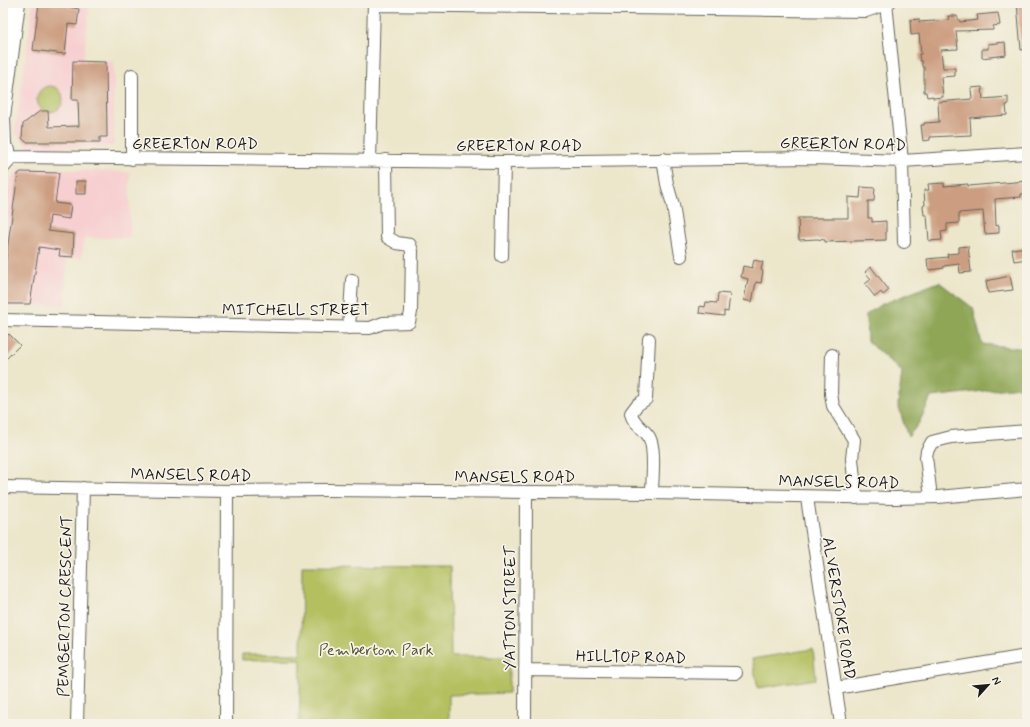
<svg xmlns="http://www.w3.org/2000/svg" width="1030" height="727" font-family="Mynerve,sans-serif">
<style>
.built{fill:#f7cfd0}
.green{fill:#b4c061;stroke:#686e3e}
.forest{fill:#8fa657;stroke:#56613a}
.building{fill:#cc9d80}
.lines{fill:none;stroke-linecap:round;stroke-linejoin:round}
.minor-casing{stroke:#656359;stroke-width:14}
.minor{stroke:#fff;stroke-width:12}
.labels{text-anchor:middle;stroke-width:3.5;stroke-linejoin:round;paint-order:stroke}
.street-label{font-size:16px;fill:#1c1c1c;stroke:#f7f3e8}
.park-label{font-size:16px;fill:#515534;stroke:#f7f3e8}
</style>
<rect width="100%" height="100%" fill="#f7f3e8"/>
<filter id="ink" filterUnits="userSpaceOnUse"><feTurbulence type="fractalNoise" baseFrequency=".025" numOctaves="2"/><feDisplacementMap in="SourceGraphic" scale="8" xChannelSelector="R" yChannelSelector="G"/><feConvolveMatrix kernelMatrix="1 2 1 2 8 2 1 2 1" color-interpolation-filters="sRGB"/></filter>
<filter id="wash" filterUnits="userSpaceOnUse"><feTurbulence type="fractalNoise" baseFrequency=".012" numOctaves="4" result="noise"/><feDisplacementMap in="SourceGraphic" scale="16" xChannelSelector="R" yChannelSelector="G"/><feGaussianBlur stdDeviation="0.9" result="paint"/><feColorMatrix in="noise" values="0 0 0 0 0 0 0 0 0 0 0 0 0 0 0 0 0 1.4 0 .05"/><feComposite in="paint" operator="in"/></filter>
<g filter="url(#wash)">
<rect width="100%" height="100%" fill="#ece6cb"/>
<path class="built" d="M 33,3 L 90,3 L 83,62 L 114,61 L 114,146 L 28,148 L 15,132 Z
M 20,168 L 130,172 L 130,238 L 84,238 L 82,258 L 67,258 L 65,305 L 3,306 L 3,233 L 8,191 L 12,176 Z"/>
<path class="green" d="M37 99a13 13 0 1 1 26 0a13 13 0 1 1-26 0Z
M 302,565 L 450,566 L 451,657 L 509,657 L 509,693 L 449,695 L 449,724 L 299,724 L 301,659 L 242,660 L 242,654 L 301,654 Z
M 813,649 L 816,679 L 758,688 L 752,659 Z"/>
<path class="forest" d="M 939,282 L 973,308 L 982,344 L 1027,349 L 1027,386 L 931,397 L 919,423 L 908,437 L 898,405 L 902,372 L 867,341 L 866,315 L 880,305 Z"/>
<g id="blocks">
<path class="building" d="M 39,3 L 68,3 L 68,7 L 79,9 L 77,25 L 68,24 L 65,54 L 33,50 Z
M 1017,3 L 1027,3 L 1027,49 L 1021,50 Z
M 998,13 L 1000,25 L 993,26 L 993,30 L 956,31 L 958,49 L 941,50 L 943,68 L 955,68 L 955,76 L 941,77 L 943,97 L 933,98 L 933,96 L 927,97 L 926,92 L 924,92 L 924,67 L 922,67 L 922,61 L 920,61 L 919,54 L 921,54 L 919,34 L 911,35 L 910,20 L 919,19 L 919,22 L 949,20 L 948,16 L 957,16 L 960,22 L 978,20 L 977,15 Z
M 1005,42 L 1006,55 L 982,58 L 982,49 L 988,49 L 988,44 Z
M 73,61 L 106,62 L 107,137 L 100,137 L 100,142 L 26,142 L 22,138 L 23,124 L 40,111 L 48,111 L 49,127 L 79,126 L 78,100 L 72,100 Z
M 982,87 L 983,99 L 1008,97 L 1008,105 L 1006,105 L 1007,115 L 970,118 L 971,135 L 930,137 L 930,140 L 923,141 L 921,125 L 924,125 L 924,123 L 939,122 L 938,102 L 972,99 L 971,88 Z
M 21,172 L 59,173 L 55,203 L 71,205 L 69,219 L 50,216 L 48,231 L 74,234 L 73,257 L 59,256 L 60,250 L 39,247 L 30,304 L 3,304 L 4,272 L 18,174 Z
M 76,181 L 86,181 L 86,194 L 76,194 Z
M 1027,181 L 1027,194 L 1021,194 L 1021,197 L 995,199 L 996,226 L 999,225 L 999,233 L 985,234 L 983,211 L 959,213 L 959,223 L 947,224 L 947,231 L 941,232 L 942,240 L 929,241 L 927,215 L 924,215 L 923,206 L 925,205 L 924,190 L 929,190 L 928,184 L 944,183 L 944,186 L 968,184 L 968,186 Z
M 861,187 L 875,188 L 874,201 L 868,201 L 868,218 L 872,218 L 872,222 L 886,221 L 886,240 L 825,242 L 825,240 L 817,239 L 799,240 L 798,218 L 848,218 L 848,197 L 860,198 Z
M 968,246 L 971,272 L 960,273 L 959,264 L 944,266 L 944,268 L 930,270 L 928,268 L 927,259 L 948,257 L 947,254 L 959,253 L 959,247 Z
M 1027,247 L 1027,259 L 1014,261 L 1012,249 Z
M 754,260 L 763,262 L 761,270 L 763,271 L 761,283 L 756,282 L 752,302 L 744,300 L 748,279 L 741,277 L 743,266 L 752,268 Z
M 871,267 L 889,290 L 883,295 L 881,292 L 875,297 L 865,284 L 871,279 L 865,272 Z
M 1010,276 L 1013,290 L 988,293 L 986,281 Z
M 718,293 L 730,294 L 728,312 L 724,311 L 724,316 L 699,313 L 700,306 L 705,307 L 706,302 L 717,303 Z
M 9,334 L 20,345 L 3,362 L 3,340 Z"/>
</g>
</g>
<g filter="url(#ink)">
<use href="#blocks" fill-opacity="0" stroke="#656359" stroke-width="1"/>
<g class="lines">
<g class="minor-casing">
<path id="minor" d="M 886,3 L 902,161 L 904,242
M 374,5 L 866,11 L 889,3
M 3,60 L 11,3
M 132,75 L 132,159
M 5,144 L 4,117 L 19,3
M 10,157 L 504,162 L 813,158 L 902,161 L 1027,153
M 663,159 L 667,184 L 673,205 L 681,256
M 370,160 L 374,3
M 3,168 L 9,161 L 9,150
M 502,256 L 504,162
M 3,320 L 370,328 L 383,323 L 409,322 L 411,312 L 412,251 L 410,245 L 397,243 L 387,237 L 386,160
M 349,328 L 352,280
M 649,339 L 646,399 L 637,405 L 631,413 C 633,425 644,428 649,437 C 656,449 652,479 652,493
M 832,355 L 831,394 L 833,406 L 854,440 L 852,459 L 856,498
M 3,487 L 227,491 L 326,490 L 652,493 L 895,498 L 938,497 L 1027,489
M 931,497 L 926,457 L 927,451 L 932,442 L 951,437 L 1027,431
M 807,498 L 841,724
M 525,670 L 736,673
M 836,688 L 1027,656
M 77,724 L 83,488
M 226,724 L 227,491
M 525,724 L 526,493"/>
</g>
<use href="#minor" class="minor"/>
</g>
</g>
<g class="labels">
<g class="street-label">
<text x="195" y="149">GREERTON ROAD</text>
<text transform="translate(843 143) rotate(1)" y="6">GREERTON ROAD</text>
<text x="519" y="151">GREERTON ROAD</text>
<text x="296" y="315">MITCHELL STREET</text>
<text transform="translate(191 474) rotate(1)" y="6">MANSELS ROAD</text>
<text x="515" y="482">MANSELS ROAD</text>
<text transform="translate(839 481) rotate(1)" y="6">MANSELS ROAD</text>
<text transform="translate(64 606) rotate(-89)" y="6">PEMBERTON CRESCENT</text>
<text transform="translate(509 608) rotate(-90)" y="6">YATTON STREET</text>
<text transform="translate(840 608) rotate(81)" y="6">ALVERSTOKE ROAD</text>
<text transform="translate(631 656) rotate(1)" y="6">HILLTOP ROAD</text>
</g>
<g class="park-label">
<text x="376" y="655">Pemberton Park</text>
</g>
</g>
<rect width="1030" height="727" fill="none" stroke="#f7f3e8" stroke-width="16"/>
<g transform="translate(988 685) rotate(63)" stroke="#f7f3e8" stroke-width="3" paint-order="stroke">
<path d="M0-3L7 15L0 10L-7 15Z" fill="#1c1c1c"/>
<text y="-6" font-size="11" font-weight="bold" text-anchor="middle" fill="#1c1c1c">N</text>
</g>
</svg>
